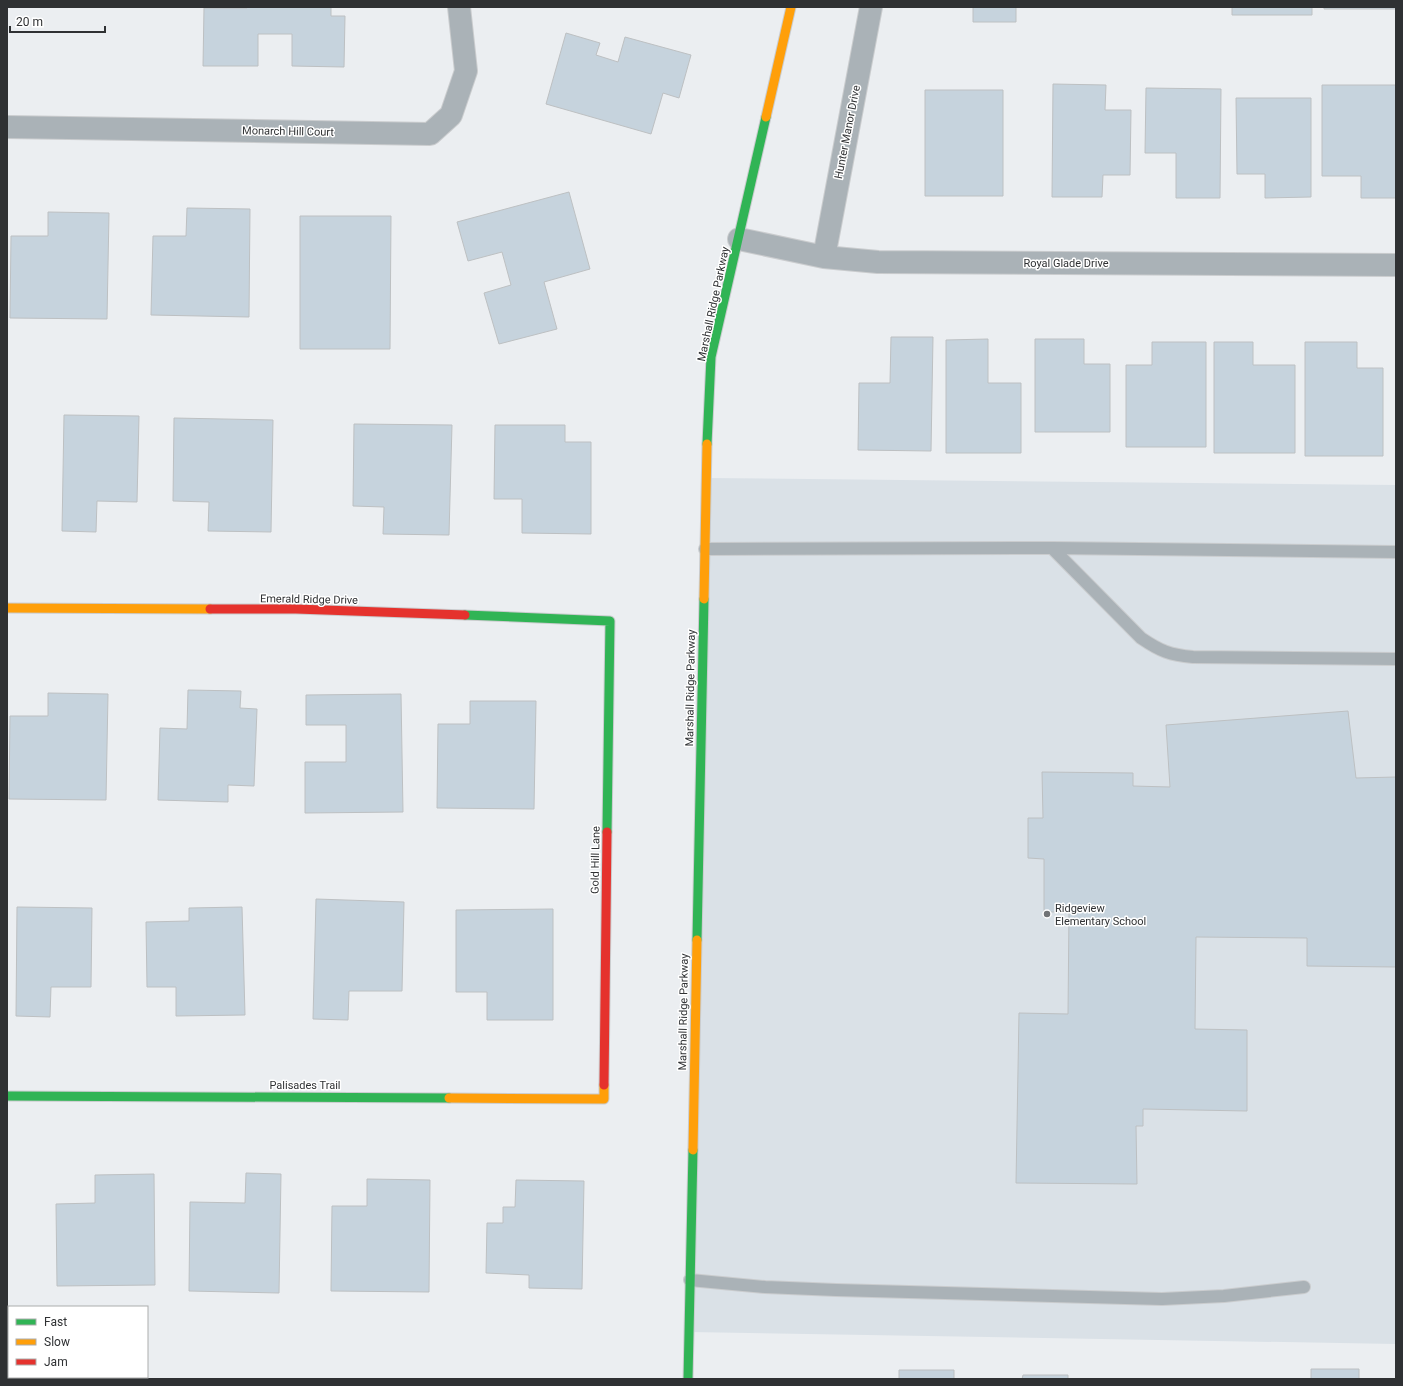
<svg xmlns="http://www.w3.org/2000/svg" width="1403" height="1386" font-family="Roboto,sans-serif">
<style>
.built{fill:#dae1e7}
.building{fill:#c6d3dd;stroke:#bdc0c2}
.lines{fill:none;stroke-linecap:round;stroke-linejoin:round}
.lane-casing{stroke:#caccce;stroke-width:14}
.street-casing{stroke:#caccce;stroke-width:24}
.fast-casing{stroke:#caccce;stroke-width:11}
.slow-casing{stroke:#caccce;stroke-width:11}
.jam-casing{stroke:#caccce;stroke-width:11}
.lane{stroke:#aab2b7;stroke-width:12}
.street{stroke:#aab2b7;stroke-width:22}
.fast{stroke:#30b455;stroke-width:9}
.slow{stroke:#ff9f0a;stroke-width:9}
.jam{stroke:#e5322d;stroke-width:9}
.poi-dot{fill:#717376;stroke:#fff;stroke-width:1.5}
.labels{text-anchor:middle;stroke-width:3;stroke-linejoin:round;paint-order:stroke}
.street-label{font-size:11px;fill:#2f3133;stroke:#fff}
.poi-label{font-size:11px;fill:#2f3133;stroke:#fff;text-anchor:start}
</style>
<rect width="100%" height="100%" fill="#ebeef1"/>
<path class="built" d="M 706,478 L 1396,485 L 1396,1344 L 689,1332 Z"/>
<path class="building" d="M 247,7 L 331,7 L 331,16 L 345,16 L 344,67 L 292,66 L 292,34 L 258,34 L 258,66 L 203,66 L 204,8 L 247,8 Z
M 952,7 L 1016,7 L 1016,22 L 973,22 L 973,7 Z
M 1232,7 L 1312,7 L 1312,15 L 1232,15 Z
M 1324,7 L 1396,7 L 1396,9 L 1324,9 Z
M 566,33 L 600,43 L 596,55 L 618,62 L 625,37 L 691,55 L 679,98 L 663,93 L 651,134 L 546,104 Z
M 1053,84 L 1106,85 L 1105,110 L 1131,110 L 1130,175 L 1103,175 L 1102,197 L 1052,197 Z
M 1322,85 L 1396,85 L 1396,198 L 1361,198 L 1361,176 L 1322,176 Z
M 1146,88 L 1221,89 L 1220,198 L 1176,198 L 1176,153 L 1145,153 Z
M 925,90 L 1003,90 L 1003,196 L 925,196 Z
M 1236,98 L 1311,98 L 1311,197 L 1265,198 L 1265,174 L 1237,174 Z
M 569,192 L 590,269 L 544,282 L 557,329 L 499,344 L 484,293 L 511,285 L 502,252 L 468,261 L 457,222 Z
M 187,208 L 250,209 L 249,317 L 151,315 L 153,236 L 186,236 Z
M 48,212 L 109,213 L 107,319 L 10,318 L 11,236 L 48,236 Z
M 300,216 L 391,216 L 390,349 L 300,349 Z
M 891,337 L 933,337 L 931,451 L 858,450 L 859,383 L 890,383 Z
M 988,339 L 988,383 L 1021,383 L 1021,453 L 946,453 L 946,340 Z
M 1035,339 L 1084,339 L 1084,364 L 1110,364 L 1110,432 L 1035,432 Z
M 1152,342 L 1206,342 L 1206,447 L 1126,447 L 1126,365 L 1152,365 Z
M 1214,342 L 1253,342 L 1253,365 L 1295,365 L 1295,453 L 1214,453 Z
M 1305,342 L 1357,342 L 1357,368 L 1383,368 L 1383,456 L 1305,456 Z
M 64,415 L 139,416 L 137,502 L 97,501 L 96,532 L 62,531 Z
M 174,418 L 273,420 L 271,532 L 208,531 L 209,502 L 173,501 Z
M 354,424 L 452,425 L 449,535 L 383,534 L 384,507 L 353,506 Z
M 495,425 L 565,425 L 565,442 L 591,442 L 591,534 L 522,533 L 522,499 L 494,499 Z
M 188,690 L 241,691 L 240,708 L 257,709 L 254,786 L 228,785 L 228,802 L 158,800 L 160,728 L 187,729 Z
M 48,693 L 108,694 L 106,800 L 9,799 L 10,716 L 48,716 Z
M 401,694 L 403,812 L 305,813 L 305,762 L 346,762 L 346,725 L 306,725 L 306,695 Z
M 470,701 L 536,701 L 534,809 L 437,808 L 438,724 L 470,724 Z
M 1348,711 L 1356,778 L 1396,777 L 1396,967 L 1307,966 L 1307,938 L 1196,937 L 1195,1029 L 1247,1030 L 1247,1111 L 1143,1109 L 1143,1126 L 1136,1126 L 1137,1184 L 1016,1183 L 1019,1013 L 1068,1014 L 1069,912 L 1044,912 L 1044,859 L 1028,858 L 1028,818 L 1043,818 L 1042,772 L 1133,773 L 1133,786 L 1170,787 L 1166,725 Z
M 316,899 L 404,902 L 402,991 L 349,991 L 348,1020 L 313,1019 Z
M 17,907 L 92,908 L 91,987 L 51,987 L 50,1017 L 16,1016 Z
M 242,907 L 245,1015 L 176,1016 L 176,987 L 147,987 L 146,922 L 189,921 L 189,908 Z
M 553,909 L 553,1020 L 487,1020 L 487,992 L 456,992 L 456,910 Z
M 246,1173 L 281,1174 L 279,1293 L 189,1291 L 190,1202 L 245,1203 Z
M 154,1174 L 155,1285 L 57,1286 L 56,1204 L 95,1203 L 95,1175 Z
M 367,1179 L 430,1180 L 429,1292 L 331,1291 L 332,1206 L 367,1206 Z
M 516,1180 L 584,1181 L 582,1289 L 529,1288 L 529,1275 L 486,1273 L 487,1223 L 503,1223 L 503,1207 L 515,1207 Z
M 1311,1369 L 1359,1369 L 1359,1379 L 1311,1379 Z
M 899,1370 L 954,1370 L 954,1379 L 899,1379 Z
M 1023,1375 L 1068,1375 L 1068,1379 L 1022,1379 Z
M 49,1377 L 146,1377 L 146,1379 L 49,1379 Z"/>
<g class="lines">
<g class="lane-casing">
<path id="lane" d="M 1052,548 L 1141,638 C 1160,651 1170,655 1193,657 L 1396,659
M 705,549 L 1052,548 L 1396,552
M 690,1280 L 765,1287 L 836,1290 L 1162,1299 L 1224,1296 L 1304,1287"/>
</g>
<g class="street-casing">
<path id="street" d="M 7,127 L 430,134 L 451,115 L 466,71 L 459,7
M 739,239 L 824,257 L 878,262 L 1396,265
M 824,257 L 871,7"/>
</g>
<g class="fast-casing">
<path id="fast" d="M 707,444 L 711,357 L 766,117
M 465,615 L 610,621 L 607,832
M 697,940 L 704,599
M 7,1096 L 449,1098
M 688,1379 L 693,1150"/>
</g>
<g class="slow-casing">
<path id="slow" d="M 766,117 L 791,7
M 704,599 L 707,444
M 7,608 L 210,609
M 449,1098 L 604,1099 L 604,1085
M 693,1150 L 697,940"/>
</g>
<g class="jam-casing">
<path id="jam" d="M 210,609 L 296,609 L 465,615
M 604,1085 L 607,832"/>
</g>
<use href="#lane" class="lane"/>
<use href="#street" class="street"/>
<use href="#fast" class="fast"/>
<use href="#slow" class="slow"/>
<use href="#jam" class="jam"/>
</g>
<circle class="poi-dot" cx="1047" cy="914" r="4"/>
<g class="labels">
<g class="street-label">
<text transform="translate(288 131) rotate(1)" y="4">Monarch Hill Court</text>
<text transform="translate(847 132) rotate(-79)" y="4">Hunter Manor Drive</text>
<text x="1066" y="267">Royal Glade Drive</text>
<text transform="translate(713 304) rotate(-78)" y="4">Marshall Ridge Parkway</text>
<text transform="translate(309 599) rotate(1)" y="4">Emerald Ridge Drive</text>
<text transform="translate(690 688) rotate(-89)" y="4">Marshall Ridge Parkway</text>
<text transform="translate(595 860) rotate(-89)" y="4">Gold Hill Lane</text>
<text transform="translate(683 1012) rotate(-89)" y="4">Marshall Ridge Parkway</text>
<text x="305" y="1089">Palisades Trail</text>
</g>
<g class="poi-label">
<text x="1055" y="912">Ridgeview<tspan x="1055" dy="13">Elementary School</tspan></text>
</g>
</g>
<rect width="1403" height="1386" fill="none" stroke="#2f3133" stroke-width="16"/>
<rect x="8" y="1306" width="140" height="72" fill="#ffffff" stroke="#acadad"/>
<rect x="16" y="1319" width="20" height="6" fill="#30b455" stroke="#acadad"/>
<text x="44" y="1326" font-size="12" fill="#2f3133">Fast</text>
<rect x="16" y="1339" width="20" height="6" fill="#ff9f0a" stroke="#acadad"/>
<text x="44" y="1346" font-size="12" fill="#2f3133">Slow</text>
<rect x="16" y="1359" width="20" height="6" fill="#e5322d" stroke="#acadad"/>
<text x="44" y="1366" font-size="12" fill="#2f3133">Jam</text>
<path d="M10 26v6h95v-6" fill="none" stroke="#2f3133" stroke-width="2"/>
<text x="16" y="26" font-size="12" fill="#2f3133" stroke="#ffffff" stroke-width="3" paint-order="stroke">20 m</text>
</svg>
